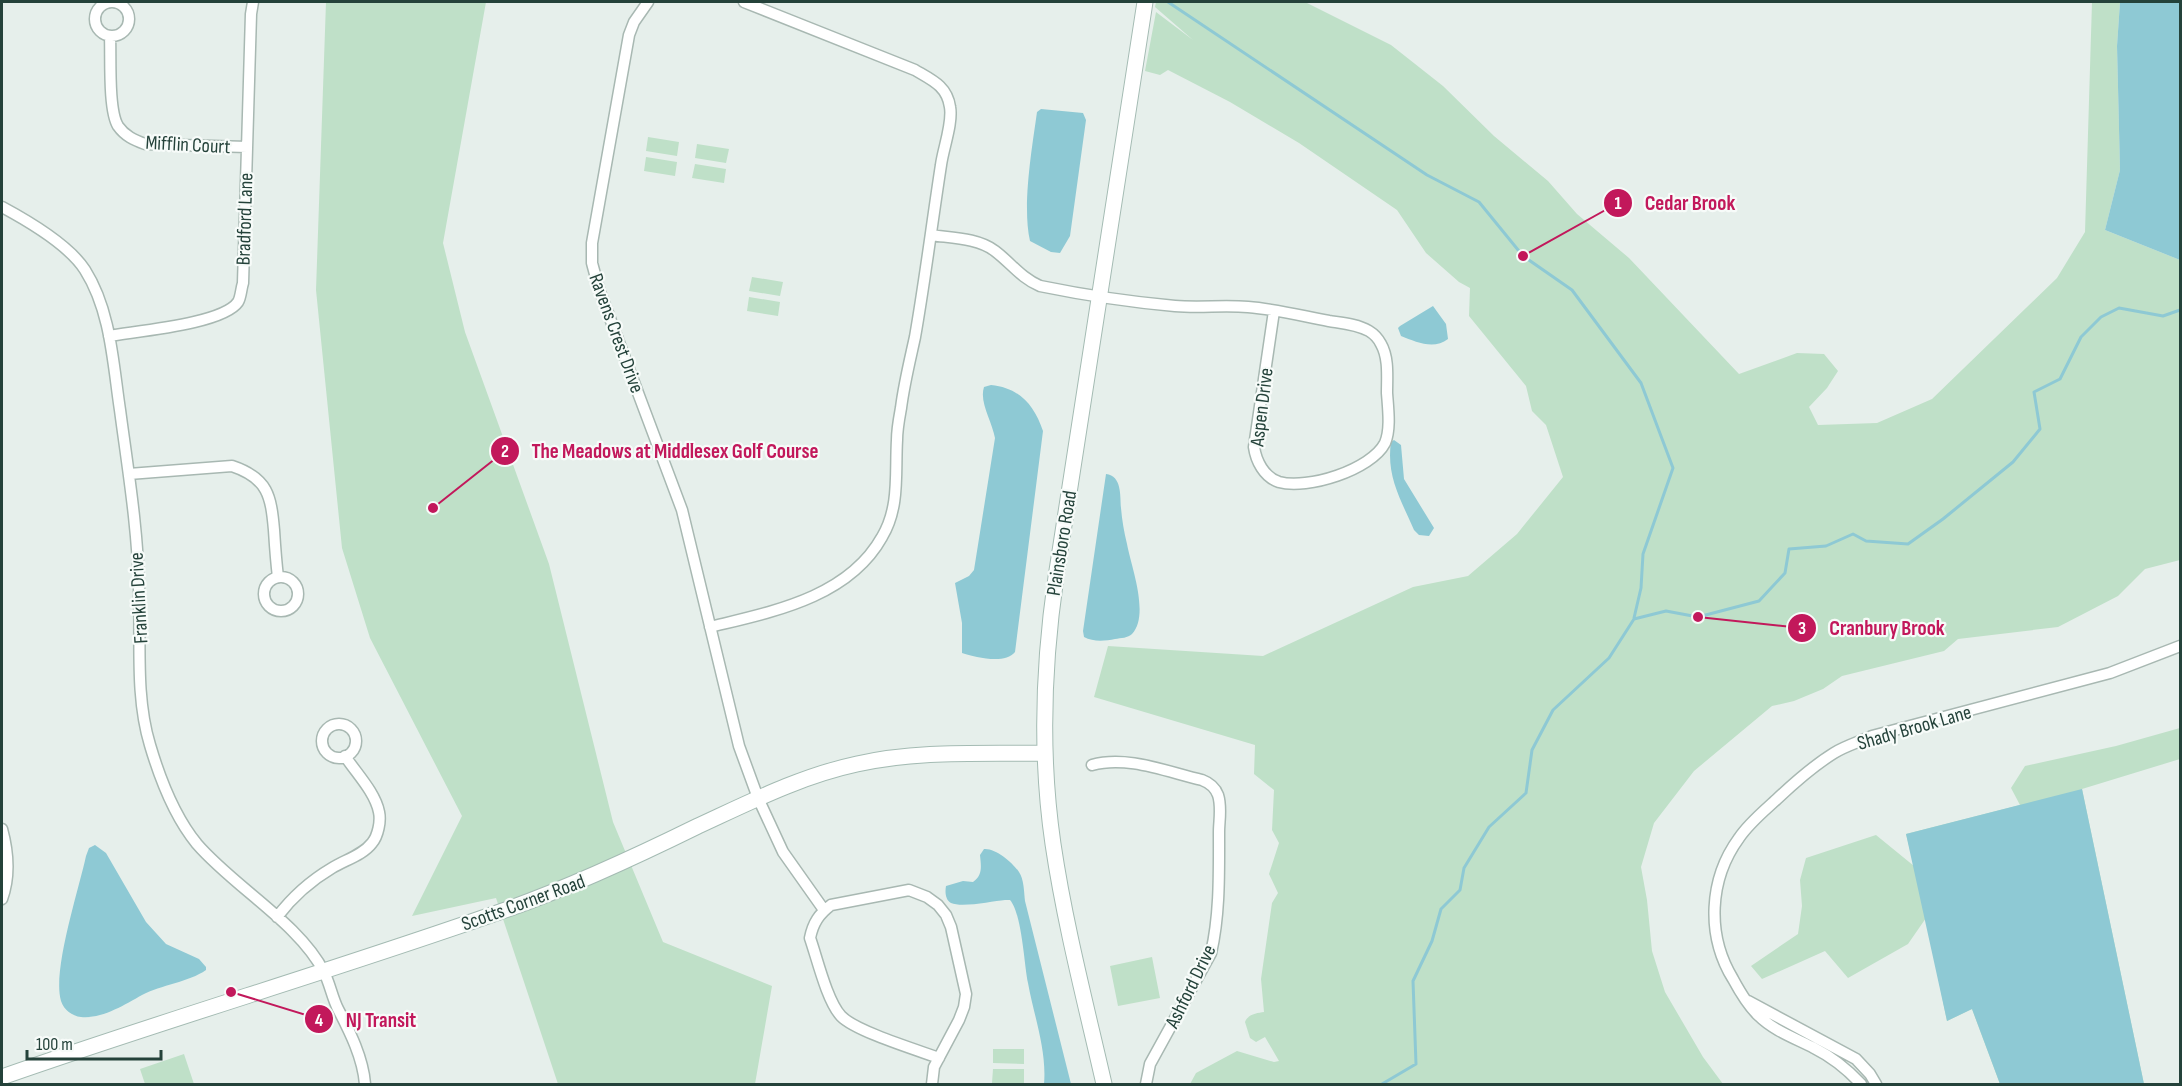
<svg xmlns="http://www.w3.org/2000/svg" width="2182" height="1086" font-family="'Sofia Sans Condensed',sans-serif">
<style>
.green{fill:#bfe0c8}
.water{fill:#8ec9d4}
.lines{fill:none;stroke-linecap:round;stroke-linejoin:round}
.stream{stroke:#8ec9d4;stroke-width:3}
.street-casing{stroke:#a8b8b2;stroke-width:13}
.secondary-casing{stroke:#a4bbb3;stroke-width:17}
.street{stroke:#fff;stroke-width:10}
.secondary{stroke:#fff;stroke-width:15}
.labels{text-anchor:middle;stroke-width:4.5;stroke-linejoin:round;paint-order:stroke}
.street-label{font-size:20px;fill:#24423a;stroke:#f7fbf9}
.leader{fill:none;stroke:#c2185b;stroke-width:2}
.callout-dot{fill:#c2185b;stroke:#f7fbf9;stroke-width:2}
.mark-label{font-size:18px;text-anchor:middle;font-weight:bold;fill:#fff}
.callout-label{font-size:21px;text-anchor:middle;font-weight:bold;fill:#c2185b;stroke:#f7fbf9;stroke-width:4.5;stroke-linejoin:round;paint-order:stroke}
</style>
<rect width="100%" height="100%" fill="#e6efeb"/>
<path class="green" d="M 326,2 L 486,2 L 443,243 L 465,332 L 549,564 L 613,822 L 663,942 L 772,986 L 755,1084 L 558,1084 L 496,898 L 412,916 L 462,816 L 370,638 L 342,548 L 316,290 Z
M 1156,2 L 1305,2 L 1391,45 L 1443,86 L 1494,136 L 1548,181 L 1577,214 L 1629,258 L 1739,374 L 1797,353 L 1824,354 L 1838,371 L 1827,388 L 1809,407 L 1818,425 L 1877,423 L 1932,399 L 2057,278 L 2085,232 L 2092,2 L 2120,2 L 2117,46 L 2120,170 L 2105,230 L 2180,260 L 2180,560 L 2145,569 L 2118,596 L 2058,627 L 1958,639 L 1944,651 L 1842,676 L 1823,689 L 1794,701 L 1772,706 L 1694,771 L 1654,823 L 1641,867 L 1647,900 L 1652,951 L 1665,992 L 1703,1057 L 1723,1084 L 1190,1084 L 1196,1073 L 1237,1051 L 1274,1062 L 1279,1061 L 1265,1037 L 1256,1042 L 1250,1038 L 1245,1022 C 1248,1014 1257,1013 1264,1012 L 1261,979 L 1272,903 L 1278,893 L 1269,874 L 1279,843 L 1272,830 L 1274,790 L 1254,774 L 1255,745 L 1094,697 L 1108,646 L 1263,656 L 1413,587 L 1468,576 L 1517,534 L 1563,477 L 1546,425 L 1532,411 L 1526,386 L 1469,316 L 1470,288 L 1459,282 L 1426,253 L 1397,210 L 1299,143 L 1230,102 L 1168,70 L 1160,75 L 1145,71 L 1156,12 L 1193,40 L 1155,7 Z
M 648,137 L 679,142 L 677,156 L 646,151 Z
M 697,144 L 729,149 L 726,163 L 695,158 Z
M 646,157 L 677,162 L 675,176 L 644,171 Z
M 695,164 L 726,169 L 724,183 L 692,178 Z
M 752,277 L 783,282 L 780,296 L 749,291 Z
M 749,297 L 780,302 L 778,316 L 747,311 Z
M 2180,728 L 2180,759 L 2082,789 L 2144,1084 L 2000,1084 L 1972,1009 L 1947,1021 L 1926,918 L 1908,944 L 1848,978 L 1825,951 L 1762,979 L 1751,966 L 1798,934 L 1802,906 L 1800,880 L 1806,858 L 1876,835 L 1914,866 L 1906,834 L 2020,805 L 2011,788 L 2025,766 L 2116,746 Z
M 1152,957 L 1160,998 L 1118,1006 L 1110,966 Z
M 993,1049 L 1024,1049 L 1024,1064 L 993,1063 Z
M 184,1054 L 194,1084 L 145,1084 L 140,1069 Z
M 993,1069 L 1024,1069 L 1024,1084 L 992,1083 Z"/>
<path class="water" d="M 2120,2 L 2180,2 L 2180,260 L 2105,230 L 2120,170 L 2117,46 Z
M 1041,109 L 1083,113 L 1086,120 L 1070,236 L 1060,253 L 1051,252 L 1030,241 C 1022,206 1032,148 1037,112 Z
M 1433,306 L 1446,324 L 1448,339 C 1434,350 1416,342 1401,336 L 1398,328 L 1400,326 Z
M 991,385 C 1020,388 1034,405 1043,431 L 1015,652 C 1005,665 975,657 962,653 L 962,623 L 955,583 L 969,576 L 974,570 L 995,438 C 992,421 979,402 984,387 Z
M 1394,440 L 1401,445 L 1404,479 L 1434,528 L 1429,536 L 1419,535 L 1414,530 C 1401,500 1386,476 1391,442 Z
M 1106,474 C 1122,476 1120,495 1121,508 C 1122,520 1124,532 1127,544 C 1131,566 1150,615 1132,634 C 1128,638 1121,638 1115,639 C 1105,641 1093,642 1084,637 L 1083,631 Z
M 2082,789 L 2144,1084 L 2000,1084 L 1972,1009 L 1947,1021 L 1906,834 Z
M 95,845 L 106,853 L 146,922 L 166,944 L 199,959 L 206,967 L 206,970 C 189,982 161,985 142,995 C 124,1005 102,1019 81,1017 C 72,1016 64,1010 61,1001 C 52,971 79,889 86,856 L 89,848 Z
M 984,849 C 996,848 1013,863 1019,872 C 1024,879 1024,892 1025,901 L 1071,1084 L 1044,1084 C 1047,1051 1034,1016 1028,983 C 1024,963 1022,914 1010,900 L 1005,900 C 993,901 962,908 951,903 C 945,900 945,891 946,886 L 963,881 L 973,882 C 983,875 981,866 980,855 Z"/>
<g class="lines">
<path class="stream" d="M 1168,2 L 1427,175 L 1479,202 L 1523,256 L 1572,290 L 1641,383 L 1673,468 L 1643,554 L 1641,588 L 1634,618
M 1382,1084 L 1416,1064 L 1413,981 L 1432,941 L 1441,909 L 1460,890 L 1464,868 L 1489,827 L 1526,793 L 1532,750 L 1553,710 L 1609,658 L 1634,619 L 1666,611 L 1698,617 L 1759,601 L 1785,573 L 1789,549 L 1826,546 L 1853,534 L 1866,541 L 1908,544 L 1943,519 L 2013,462 L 2040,429 L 2034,392 L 2060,379 L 2081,337 L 2101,317 L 2119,308 L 2163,316 L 2180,310"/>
<g class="street-casing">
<path id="street" d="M 648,2 L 634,22 L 629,35 L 592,243 L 592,263 L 599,289 L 682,510 L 739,746 L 758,798 L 783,852 L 824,910
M95 19a17 17 0 1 1 34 0a17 17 0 1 1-34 0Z
M 110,36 C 111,56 108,110 118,126 C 125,136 134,140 145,144 L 247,147
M 2,207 C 28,221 69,245 85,270 C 111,311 113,364 120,410 C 128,470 138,530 139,590 C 141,641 135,696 150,745 C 160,779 174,816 197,844 C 234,887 299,923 324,972 C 330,984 332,997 338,1009 C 350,1032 363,1058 365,1084
M 931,235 C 951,238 978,238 995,251 C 1011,263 1021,278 1040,286 C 1084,295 1130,302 1175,306 C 1199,308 1224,305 1248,307 C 1275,309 1302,316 1329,321 C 1342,323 1357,324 1369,331 C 1374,334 1378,338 1381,344 C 1389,358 1387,377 1387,393 C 1388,408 1391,429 1385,443 C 1371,470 1307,490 1279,482 C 1264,477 1256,461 1254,447 L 1274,311
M 109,336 C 137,331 223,324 238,302 C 241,297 241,289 243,283 L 251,14 L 253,2
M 129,474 L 232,466 C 268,478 271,496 274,530 C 275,546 276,561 278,577
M264 594a17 17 0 1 1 34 0a17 17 0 1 1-34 0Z
M 710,627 C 771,612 848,598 882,537 C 900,507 895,473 897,440 C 897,429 899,419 901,408 C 904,384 910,360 915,337 C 925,280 932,223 941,165 C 943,149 953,123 950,107 C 947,86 932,80 915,70 L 744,2
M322 741a17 17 0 1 1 34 0a17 17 0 1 1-34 0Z
M 1092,765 C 1127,755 1167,772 1202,780 C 1210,783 1215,787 1218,795 C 1222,807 1219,821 1219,832 C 1219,872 1220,914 1211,953 L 1150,1064 L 1146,1084
M 2,829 C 8,851 10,877 2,899
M 277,917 C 293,896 310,881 332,868 C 345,860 363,855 372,843 C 378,836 381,821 379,812 C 375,792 356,773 345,756
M 1748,1001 L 1856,1059 L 1870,1074 L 1876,1084
M 932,1084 L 934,1067 L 959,1020 L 964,1007 L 966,994 L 951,927 L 946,915 L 938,905 L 927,897 L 909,890 L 831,905 C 819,914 813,923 810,938 C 817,958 827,1001 841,1016 C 855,1031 917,1050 939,1058
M 1861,1084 C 1848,1070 1832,1057 1814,1048 C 1797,1039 1774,1031 1759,1016 C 1748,1006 1740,992 1733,979 C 1706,935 1709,879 1739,838 C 1749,823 1764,811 1777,799 C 1795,782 1813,766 1834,753 C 1845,746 1859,742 1872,736 L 2110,673 L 2180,646"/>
</g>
<g class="secondary-casing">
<path id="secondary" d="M 2,1077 C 170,1018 342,968 511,908 C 575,885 637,856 698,826 C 750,802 801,776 857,764 C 918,750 983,754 1045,753
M 1104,1084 C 1086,1005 1065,925 1053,844 C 1040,755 1043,666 1056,577 L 1145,2"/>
</g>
<use href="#street" class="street"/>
<use href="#secondary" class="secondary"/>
</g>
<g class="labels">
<g class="street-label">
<text transform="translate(188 144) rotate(3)" y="7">Mifflin Court</text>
<text transform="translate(244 219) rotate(-88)" y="7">Bradford Lane</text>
<text transform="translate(617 333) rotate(70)" y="7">Ravens Crest Drive</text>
<text transform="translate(1261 407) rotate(-83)" y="7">Aspen Drive</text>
<text transform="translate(1061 543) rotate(-81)" y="7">Plainsboro Road</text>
<text transform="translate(138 598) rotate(-93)" y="7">Franklin Drive</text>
<text transform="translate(1914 727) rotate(-16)" y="7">Shady Brook Lane</text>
<text transform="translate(523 902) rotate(-20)" y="7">Scotts Corner Road</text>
<text transform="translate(1190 986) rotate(-64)" y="7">Ashford Drive</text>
</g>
</g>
<path class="leader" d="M1523 256L1618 203M433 508L505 451M1698 617L1802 628M231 992L319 1019"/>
<g class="callout-dot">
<circle cx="1523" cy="256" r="6"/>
<circle cx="433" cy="508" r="6"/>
<circle cx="1698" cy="617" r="6"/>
<circle cx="231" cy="992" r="6"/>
<circle cx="1618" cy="203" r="15"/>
<circle cx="505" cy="451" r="15"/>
<circle cx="1802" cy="628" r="15"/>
<circle cx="319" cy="1019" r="15"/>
</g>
<g class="mark-label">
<text x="1618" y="209">1</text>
<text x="505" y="457">2</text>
<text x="1802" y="634">3</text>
<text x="319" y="1026">4</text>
</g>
<g class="callout-label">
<text x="1690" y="210">Cedar Brook</text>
<text x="675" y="458">The Meadows at Middlesex Golf Course</text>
<text x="1887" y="635">Cranbury Brook</text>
<text x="381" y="1027">NJ Transit</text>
</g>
<rect width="2182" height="1086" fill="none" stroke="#24423a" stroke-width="6"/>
<path d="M27 1050v9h134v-9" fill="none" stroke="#24423a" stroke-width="3"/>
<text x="36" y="1050" font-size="18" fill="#24423a" stroke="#f7fbf9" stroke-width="4.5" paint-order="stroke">100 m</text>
</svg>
